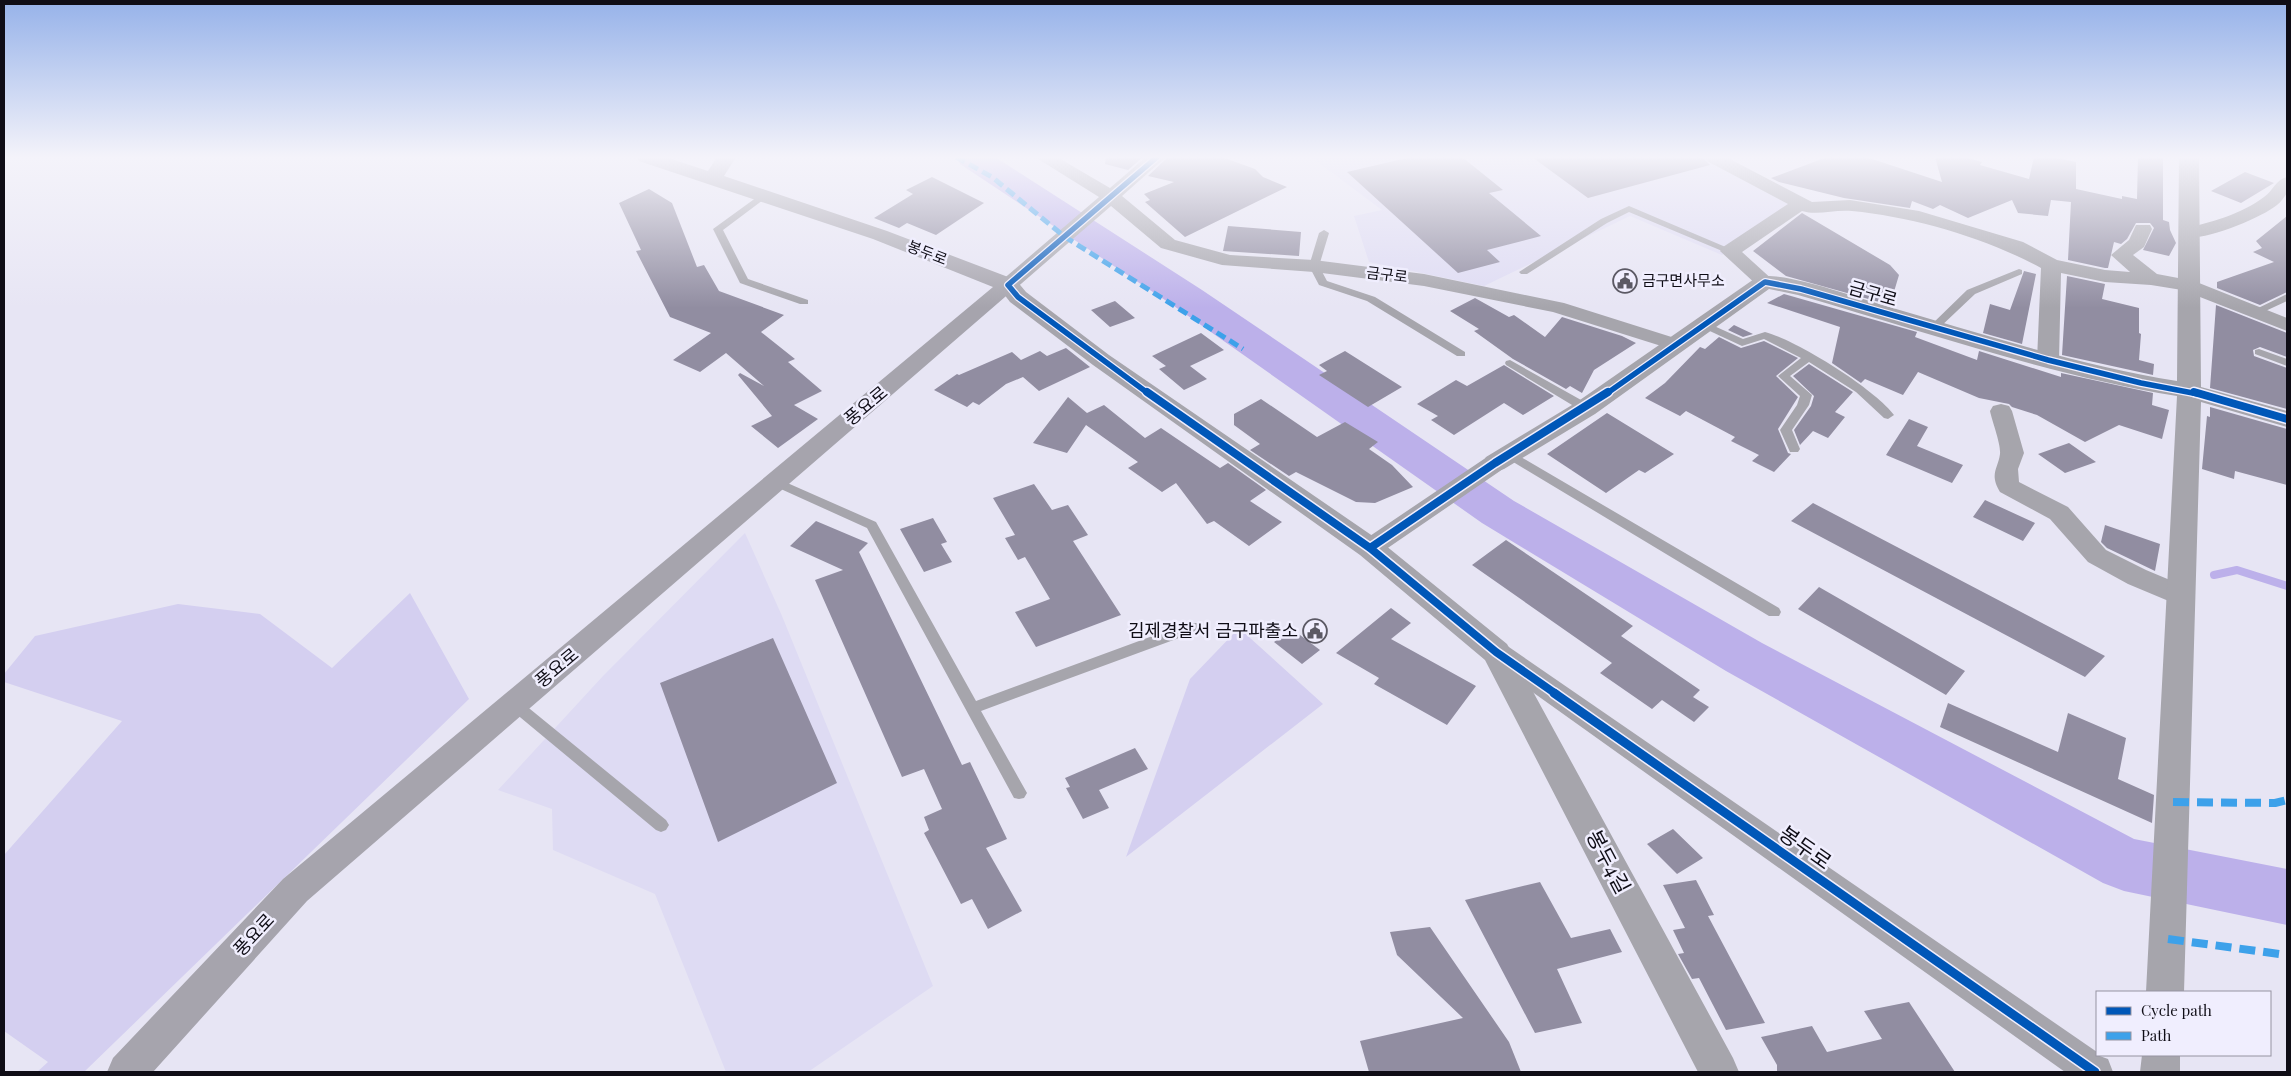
<svg xmlns="http://www.w3.org/2000/svg" width="2291" height="1076" font-family="'Playfair Display','Noto Sans KR',serif">
<style>
.built{fill:#dedbf3}
.green{fill:#d4cff0}
.lines{fill:none;stroke-linecap:round;stroke-linejoin:round}
.stream{stroke:#bcb0ea;stroke-width:8}
.river{fill:#bcb0ea;fill-rule:evenodd}
.building{fill:#918da1}
.service{fill:#a6a5ac;fill-rule:evenodd}
.minor{fill:#a6a5ac;fill-rule:evenodd}
.tertiary{fill:#a6a5ac;fill-rule:evenodd}
.secondary{fill:#a6a4ad;fill-rule:evenodd}
.quiet-far1{stroke:#3da1ea;stroke-width:5;stroke-dasharray:10 5;stroke-linecap:butt}
.quiet{stroke:#3da1ea;stroke-width:8;stroke-dasharray:16 8;stroke-linecap:butt}
.cycleway-far2-casing{stroke:#f0eefe;stroke-width:8}
.cycleway-far1-casing{stroke:#f0eefe;stroke-width:11}
.cycleway-casing{stroke:#f0eefe;stroke-width:12}
.cycleway-far2{stroke:#0057b8;stroke-width:5.5}
.cycleway-far1{stroke:#0057b8;stroke-width:8}
.cycleway{stroke:#0057b8;stroke-width:9}
.labels{text-anchor:middle;stroke-width:5;stroke-linejoin:round;paint-order:stroke}
.far-street-label{font-size:15px;fill:#0f0d16;stroke:#f0eefe}
.far-poi-label{font-size:15px;fill:#0f0d16;stroke:#f0eefe;text-anchor:start}
.street-label{font-size:18px;fill:#0f0d16;stroke:#f0eefe}
.poi-label{font-size:18px;fill:#0f0d16;stroke:#f0eefe;text-anchor:end}
.near-street-label{font-size:21px;fill:#0f0d16;stroke:#f0eefe}
</style>
<rect width="100%" height="100%" fill="#e7e5f4"/>
<path class="built" d="M 1311,157 L 1703,157 L 1790,205 L 1722,255 L 1630,216 L 1484,286 L 1369,262 L 1354,216 L 1382,210 Z
M 745,533 L 782,616 L 933,986 L 808,1072 L 726,1072 L 655,894 L 553,850 L 552,809 L 498,790 L 603,676 Z"/>
<path class="green" d="M 410,593 L 469,699 L 84,1072 L 37,1072 L 48,1062 L 4,1031 L 4,855 L 122,721 L 4,682 L 4,674 L 35,636 L 178,604 L 260,614 L 332,668 Z
M 1239,628 L 1323,704 L 1126,857 L 1190,679 Z"/>
<g class="lines">
<path class="stream" d="M 2214,575 L 2237,570 L 2287,586"/>
<path class="river" d="M 956,157 L 995,157 L 1202,290 L 1514,501 L 1762,643 L 2134,839 L 2287,869 L 2287,925 L 2124,891 L 2103,883 L 1726,671 L 1482,523 L 1174,306 L 960,164 Z"/>
</g>
<path class="building" d="M 1106,157 L 1143,157 L 1128,170 L 1105,164 Z
M 1168,157 L 1222,157 L 1255,169 L 1263,177 L 1287,187 L 1185,237 L 1145,202 L 1150,200 L 1144,194 L 1174,182 L 1148,176 Z
M 1411,157 L 1462,157 L 1503,190 L 1489,193 L 1541,236 L 1487,250 L 1500,262 L 1458,273 L 1347,172 Z
M 1532,157 L 1702,157 L 1710,165 L 1588,198 Z
M 1827,157 L 1866,157 L 1942,182 L 1935,157 L 1964,157 L 1982,162 L 1980,165 L 2029,179 L 2034,157 L 2052,157 L 2076,162 L 2076,189 L 2122,199 L 2122,196 L 2137,199 L 2138,157 L 2163,157 L 2163,220 L 2169,222 L 2170,230 L 2176,243 L 2169,256 L 2143,250 L 2154,228 L 2150,223 L 2136,223 L 2127,239 L 2121,244 L 2114,242 L 2108,268 L 2105,268 L 2068,260 L 2071,202 L 2051,200 L 2048,216 L 2018,213 L 2012,200 L 1968,218 L 1940,205 L 1933,209 L 1912,201 L 1910,208 L 1844,198 L 1779,182 L 1771,178 Z
M 2245,172 L 2274,183 L 2241,203 L 2211,191 Z
M 932,177 L 984,203 L 936,235 L 907,223 L 899,228 L 874,218 L 913,194 L 906,190 Z
M 649,189 L 672,203 L 697,267 L 704,265 L 719,291 L 784,315 L 761,332 L 795,359 L 788,362 L 822,391 L 794,405 L 818,419 L 778,448 L 751,426 L 772,416 L 738,375 L 740,373 L 764,386 L 726,353 L 700,372 L 673,360 L 711,333 L 670,317 L 636,251 L 641,250 L 619,203 Z
M 1802,213 L 1890,265 L 1899,275 L 1890,305 L 1786,276 L 1753,251 Z
M 2287,216 L 2287,292 L 2260,305 L 2217,288 L 2217,282 L 2274,262 L 2253,252 L 2262,248 L 2256,241 Z
M 1228,226 L 1301,232 L 1299,256 L 1223,251 Z
M 2024,271 L 2036,274 L 2022,344 L 1983,333 L 1990,304 L 2010,310 Z
M 2067,276 L 2105,284 L 2102,299 L 2139,308 L 2139,333 L 2141,334 L 2139,360 L 2154,364 L 2153,375 L 2062,355 Z
M 1784,294 L 1917,332 L 1915,337 L 1977,360 L 1979,351 L 2061,377 L 2061,373 L 2153,393 L 2152,405 L 2169,410 L 2162,439 L 2119,425 L 2085,442 L 2037,415 L 2012,407 L 2009,404 L 1979,398 L 1918,372 L 1903,395 L 1865,379 L 1861,383 L 1832,363 L 1840,327 L 1767,303 Z
M 1475,298 L 1509,317 L 1514,315 L 1545,337 L 1562,317 L 1622,336 L 1636,343 L 1594,370 L 1582,393 L 1570,386 L 1566,389 L 1513,359 L 1474,331 L 1479,329 L 1450,311 Z
M 1115,301 L 1135,318 L 1110,327 L 1091,310 Z
M 2216,305 L 2287,333 L 2287,357 L 2260,347 L 2253,350 L 2254,356 L 2287,368 L 2287,409 L 2210,388 Z
M 1734,325 L 1753,334 L 1743,337 L 1728,330 Z
M 1201,333 L 1224,350 L 1190,366 L 1207,379 L 1184,390 L 1159,369 L 1166,366 L 1152,356 Z
M 1719,337 L 1741,348 L 1764,341 L 1798,358 L 1776,376 L 1798,397 L 1778,429 L 1788,453 L 1791,454 L 1774,472 L 1752,461 L 1759,455 L 1731,441 L 1735,437 L 1686,411 L 1680,416 L 1645,398 L 1665,383 L 1700,347 L 1705,349 Z
M 1066,348 L 1090,367 L 1039,391 L 1023,377 L 1006,384 L 979,405 L 973,402 L 967,407 L 934,390 L 957,374 L 959,375 L 1012,352 L 1021,360 L 1040,351 L 1047,356 Z
M 1345,351 L 1402,387 L 1368,407 L 1319,375 L 1327,371 L 1319,365 Z
M 1809,364 L 1853,392 L 1835,412 L 1845,417 L 1828,438 L 1813,431 L 1800,445 L 1794,430 L 1811,406 L 1814,396 L 1793,376 Z
M 1504,365 L 1554,396 L 1523,415 L 1504,403 L 1454,435 L 1431,420 L 1438,416 L 1417,404 L 1456,380 L 1467,386 Z
M 1068,397 L 1087,413 L 1104,405 L 1145,438 L 1161,428 L 1220,468 L 1228,463 L 1266,490 L 1250,501 L 1282,522 L 1249,546 L 1214,521 L 1207,524 L 1176,483 L 1162,492 L 1128,468 L 1138,462 L 1086,425 L 1067,453 L 1033,443 Z
M 1261,399 L 1317,437 L 1345,422 L 1378,442 L 1369,449 L 1392,465 L 1413,487 L 1375,503 L 1356,502 L 1296,472 L 1289,476 L 1250,450 L 1260,444 L 1234,425 L 1234,414 Z
M 2210,407 L 2287,429 L 2287,485 L 2235,471 L 2234,479 L 2202,469 L 2207,416 L 2210,417 Z
M 1607,413 L 1674,454 L 1645,473 L 1639,470 L 1606,493 L 1547,454 Z
M 1909,419 L 1928,427 L 1917,446 L 1963,465 L 1952,483 L 1886,455 Z
M 2069,443 L 2096,462 L 2065,473 L 2038,454 Z
M 1034,484 L 1052,510 L 1068,505 L 1088,535 L 1073,541 L 1121,615 L 1036,647 L 1015,612 L 1050,599 L 1025,557 L 1018,560 L 1005,538 L 1015,535 L 993,498 Z
M 1985,500 L 2035,523 L 2023,541 L 1973,517 Z
M 1813,503 L 2105,656 L 2085,677 L 1791,521 Z
M 933,518 L 947,542 L 941,544 L 952,562 L 924,572 L 900,529 Z
M 816,521 L 868,543 L 859,552 L 962,765 L 970,762 L 1007,839 L 986,848 L 1022,911 L 988,929 L 972,899 L 961,904 L 924,833 L 929,830 L 924,817 L 942,809 L 924,769 L 902,777 L 815,580 L 843,570 L 790,546 Z
M 2105,525 L 2160,544 L 2155,571 L 2107,548 L 2101,542 Z
M 1506,540 L 1633,626 L 1621,636 L 1700,690 L 1693,697 L 1709,707 L 1694,722 L 1662,700 L 1652,709 L 1600,673 L 1612,663 L 1472,565 Z
M 1819,587 L 1965,671 L 1946,695 L 1798,609 Z
M 1391,608 L 1411,623 L 1391,639 L 1476,686 L 1447,725 L 1374,684 L 1379,678 L 1336,653 Z
M 1292,629 L 1320,650 L 1302,664 L 1274,642 Z
M 773,638 L 837,783 L 718,842 L 660,683 Z
M 1948,703 L 2058,752 L 2068,713 L 2126,738 L 2118,779 L 2154,795 L 2152,823 L 1940,727 Z
M 1135,748 L 1148,769 L 1099,790 L 1109,808 L 1083,819 L 1066,788 L 1070,787 L 1065,778 Z
M 1673,829 L 1703,858 L 1677,874 L 1647,844 Z
M 1696,880 L 1714,915 L 1708,916 L 1765,1023 L 1726,1030 L 1699,978 L 1692,979 L 1678,954 L 1684,953 L 1673,930 L 1685,928 L 1663,885 Z
M 1540,882 L 1571,938 L 1610,929 L 1622,952 L 1557,969 L 1582,1023 L 1535,1033 L 1465,900 Z
M 1430,927 L 1509,1042 L 1521,1072 L 1369,1072 L 1360,1041 L 1463,1018 L 1397,955 L 1390,932 Z
M 1909,1002 L 1955,1072 L 1777,1072 L 1777,1065 L 1761,1037 L 1812,1026 L 1827,1052 L 1882,1039 L 1864,1011 Z"/>
<g class="lines">
<path class="service" d="M 764,192 L 767,193 L 767,197 L 723,230 L 748,279 L 808,300 L 808,304 L 800,304 L 740,283 L 713,229 Z
M 1629,206 L 1735,251 L 1730,254 L 1727,253 L 1629,212 L 1607,223 L 1527,274 L 1521,274 L 1519,272 L 1601,219 Z
M 1324,230 L 1329,233 L 1319,266 L 1327,281 L 1375,297 L 1465,352 L 1465,356 L 1457,356 L 1367,301 L 1319,285 L 1309,266 L 1319,233 Z
M 2019,269 L 2022,270 L 2022,274 L 1975,294 L 1938,329 L 1934,330 L 1929,327 L 1967,290 Z
M 2287,294 L 2287,301 L 2259,314 L 2251,314 L 2250,312 Z
M 1703,321 L 1743,339 L 1765,332 C 1796,340 1875,389 1894,415 L 1888,419 L 1884,418 L 1856,392 L 1809,362 L 1790,376 L 1812,395 L 1809,405 L 1792,430 L 1800,449 L 1798,452 L 1790,452 L 1780,430 L 1797,405 L 1800,396 L 1778,376 L 1801,358 L 1764,339 L 1742,346 L 1699,326 L 1698,324 Z
M 2259,349 L 2287,359 L 2287,366 L 2255,354 L 2255,350 Z
M 1510,360 L 1590,405 L 1592,408 L 1586,412 L 1582,411 L 1506,365 L 1505,363 L 1506,361 Z
M 1509,450 L 1779,608 L 1781,612 L 1779,616 L 1769,616 L 1505,457 L 1503,454 Z
M 776,478 L 876,522 L 976,701 L 1188,623 L 1198,623 L 1200,627 L 1198,631 L 981,711 L 1027,793 L 1024,798 L 1019,799 L 1014,798 L 867,528 L 772,485 L 770,482 Z
M 514,698 L 519,700 L 666,820 L 669,825 L 666,830 L 661,832 L 656,830 L 509,708 L 507,704 L 509,700 Z"/>
<path class="minor" d="M 1035,157 L 1057,157 L 1110,188 L 1146,157 L 1166,157 L 1122,196 L 1175,240 L 1230,255 L 1314,260 L 1424,274 L 1564,303 L 1681,340 L 1685,344 L 1681,348 L 1674,350 L 1553,312 L 1424,286 L 1314,272 L 1222,265 L 1161,248 L 1111,206 L 1015,289 L 1001,289 L 998,285 L 1001,281 L 1099,197 Z
M 1704,157 L 1726,157 L 1812,202 L 1850,200 L 1919,211 L 2023,242 L 2057,260 L 2105,270 L 2130,272 L 2111,255 L 2129,240 L 2136,225 L 2150,225 L 2152,229 L 2144,247 L 2133,255 L 2157,274 L 2194,281 L 2287,318 L 2287,331 L 2182,290 L 2151,285 L 2105,282 L 2061,273 L 2059,360 L 2056,365 L 2048,366 L 2040,365 L 2037,360 L 2041,268 C 1986,238 1914,217 1852,211 C 1835,209 1818,216 1802,211 L 1742,252 L 1775,282 L 1772,286 L 1758,286 L 1720,251 L 1723,247 L 1788,204 L 1707,161 Z
M 2287,177 L 2287,193 C 2284,197 2281,202 2277,205 C 2261,218 2203,242 2183,237 L 2181,233 L 2183,229 C 2209,223 2242,214 2264,197 C 2273,191 2276,179 2287,177 Z
M 2001,404 L 2009,406 L 2012,411 L 2024,453 L 2018,469 L 2019,482 L 2068,507 L 2106,550 L 2146,570 L 2189,588 L 2193,595 L 2189,602 L 2180,605 L 2171,602 L 2128,584 L 2088,562 L 2050,519 L 2000,492 C 1989,474 1998,469 2000,454 C 2001,444 1992,421 1990,411 L 1993,406 Z
M 1495,455 L 1503,457 L 1507,463 L 1503,469 L 1379,554 L 1370,557 L 1361,554 L 1357,548 L 1361,542 L 1487,457 Z
M 1496,641 L 1506,645 L 2097,1052 L 2097,1055 L 2108,1059 L 2113,1072 L 2065,1072 L 1486,659 L 1482,652 L 1486,645 Z"/>
<path class="tertiary" d="M 2179,157 L 2199,157 L 2201,387 L 2287,411 L 2287,427 L 2201,402 L 2184,992 L 2146,992 L 2177,396 C 2048,375 1923,331 1798,295 L 1769,289 L 1595,414 L 1504,469 L 1495,472 L 1486,469 L 1482,463 L 1486,457 L 1577,402 L 1757,277 C 1783,271 1851,296 1879,304 C 1977,332 2076,365 2177,381 Z
M 1008,278 L 1016,280 L 1026,292 L 1109,355 L 1380,541 L 1507,644 L 1733,1058 L 1739,1072 L 1698,1072 L 1485,660 L 1360,555 L 1093,365 L 1010,302 L 997,285 L 1000,280 Z
M 2142,1055 L 2180,1055 L 2180,1072 L 2140,1072 Z"/>
<path class="secondary" d="M 637,157 L 665,157 L 708,171 L 717,157 L 736,157 L 724,176 L 887,231 L 1016,280 L 1019,285 L 307,901 L 153,1072 L 107,1072 L 113,1058 L 283,879 L 993,287 L 873,239 L 639,161 Z"/>
<path class="quiet-far1" d="M 956,157 L 992,177 L 1065,237 L 1243,349"/>
<path class="quiet" d="M 2173,802 L 2275,803 L 2287,800
M 2168,939 L 2287,955"/>
<g class="cycleway-far2-casing">
<path id="cycleway-far2" d="M 1149,394 L 1018,297 L 1008,285 L 1157,157
M 1606,394 L 1765,282 L 1801,289 L 2048,360 L 2141,383 L 2198,394"/>
</g>
<g class="cycleway-far1-casing">
<path id="cycleway-far1" d="M 1147,392 L 1370,548 L 1496,652 L 1556,694
M 2194,392 L 2287,419
M 1370,548 L 1495,463 L 1608,392"/>
</g>
<g class="cycleway-casing">
<path id="cycleway" d="M 1554,693 L 2095,1072"/>
</g>
<use href="#cycleway-far2" class="cycleway-far2"/>
<use href="#cycleway-far1" class="cycleway-far1"/>
<use href="#cycleway" class="cycleway"/>
</g>
<linearGradient id="sky" x2="0" y2="1"><stop stop-color="#96b2e9"/><stop offset="0.51" stop-color="#f4f3fa"/><stop offset="1" stop-color="#f4f3fa" stop-opacity="0"/></linearGradient>
<rect width="2291" height="308" fill="url(#sky)"/>
<defs>
<g id="civic-ring" transform="scale(1.25)"><circle r="9.5" fill="#f0eefe" stroke="#5b5964" stroke-width="1.5"/><path d="M-.6-6.5H3V-4.5H.6V-3L4-1V1h2V6H-6V1h2V-1L-.6-3ZM-1.2 2.5V6h2.4V2.5Z" fill="#5b5964"/></g>
</defs>
<g fill-rule="evenodd">
<use href="#civic-ring" x="1625" y="281"/>
<use href="#civic-ring" x="1315" y="631"/>
</g>
<g class="labels">
<g class="far-street-label">
<text transform="translate(927 253) rotate(21)" y="5">봉두로</text>
<text transform="translate(1387 275) rotate(7)" y="5">금구로</text>
</g>
<g class="far-poi-label">
<text x="1642" y="286">금구면사무소</text>
</g>
<g class="street-label">
<text transform="translate(1873 294) rotate(16)" y="6">금구로</text>
<text transform="translate(866 406) rotate(-40)" y="6">풍요로</text>
<text transform="translate(557 668) rotate(-40)" y="6">풍요로</text>
<text transform="translate(254 935) rotate(-47)" y="6">풍요로</text>
</g>
<g class="poi-label">
<text x="1298" y="637">김제경찰서 금구파출소</text>
</g>
<g class="near-street-label">
<text transform="translate(1805 848) rotate(35)" y="7">봉두로</text>
<text transform="translate(1608 862) rotate(62)" y="7">봉두4길</text>
</g>
</g>
<rect width="2291" height="1076" fill="none" stroke="#0f0d16" stroke-width="10"/>
<rect x="2096" y="991" width="175" height="65" fill="#f0eefe" stroke="#9694a1"/>
<rect x="2106" y="1007" width="25" height="8" fill="#0057b8" stroke="#9694a1"/>
<text x="2141" y="1016" font-size="15" fill="#0f0d16">Cycle path</text>
<rect x="2106" y="1032" width="25" height="8" fill="#3da1ea" stroke="#9694a1"/>
<text x="2141" y="1041" font-size="15" fill="#0f0d16">Path</text>
</svg>
